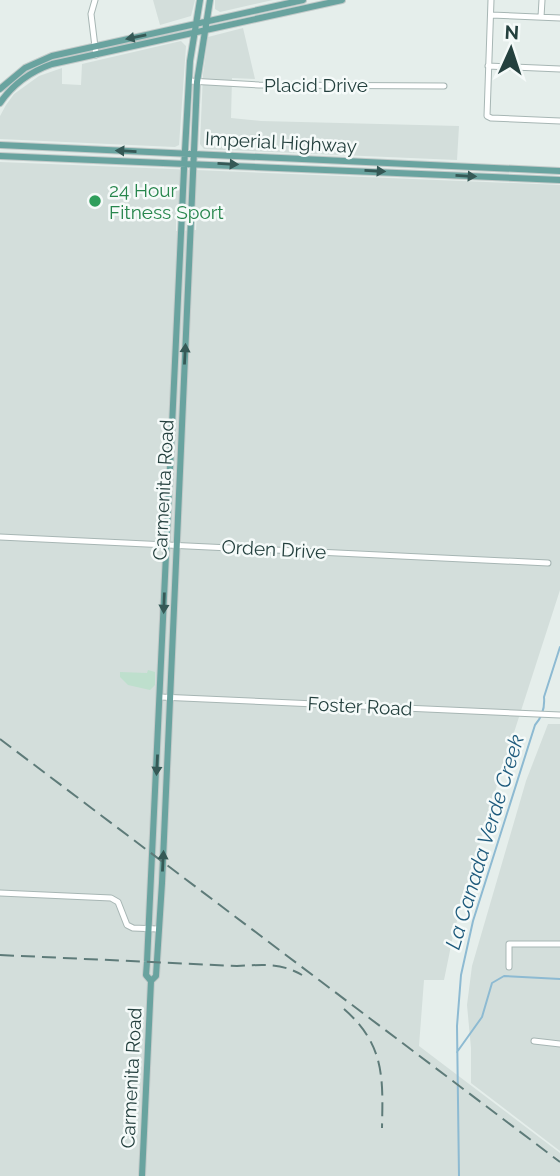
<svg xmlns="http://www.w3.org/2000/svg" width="560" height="1176" font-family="Raleway,sans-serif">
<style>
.built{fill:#d3dedb;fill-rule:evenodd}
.green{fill:#bedfcd}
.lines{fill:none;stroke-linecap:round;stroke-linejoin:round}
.stream{stroke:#8dbad2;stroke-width:2}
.minor-casing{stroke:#a7b6b4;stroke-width:7}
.major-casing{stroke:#c2cac9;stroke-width:8}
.minor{stroke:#fff;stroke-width:5}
.major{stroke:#69a39f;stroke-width:6}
.rail{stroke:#5e7b79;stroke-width:2;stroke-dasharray:14 7;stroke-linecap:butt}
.oneway{fill:#355956}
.leisure-dot{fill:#2e9e5b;stroke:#f5faf9;stroke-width:2.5}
.labels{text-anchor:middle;stroke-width:5;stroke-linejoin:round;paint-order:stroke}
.street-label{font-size:19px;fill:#24403e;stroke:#f5faf9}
.leisure-label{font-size:19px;fill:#27864d;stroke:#f5faf9;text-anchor:start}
.water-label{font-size:21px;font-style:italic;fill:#1d5a7c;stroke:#f5faf9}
</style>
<rect width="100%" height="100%" fill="#e5eeeb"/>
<path class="built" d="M 153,0 L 195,0 L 191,16 L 160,25 Z
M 215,0 L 273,0 L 220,12 L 215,9 Z
M 243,28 L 255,79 L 232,78 L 231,118 L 261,121 L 459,126 L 457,160 L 204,149 L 200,144 L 203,74 L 208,37 Z
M 181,41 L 186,46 L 179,145 L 175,147 L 0,139 L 0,116 L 6,105 L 14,94 L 39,76 L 62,68 L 62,84 L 81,85 L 82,64 Z
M 0,162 L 560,185 L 560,590 L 497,785 L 454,931 L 444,980 L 424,980 L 419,1046 L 560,1153 L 560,1176 L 0,1176 ZM 176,212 L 197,214 L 196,230 L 176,231 Z
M 548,724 L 560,724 L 560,1151 L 471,1083 L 471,1048 L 467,1005 L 472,966 L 526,781 Z"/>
<path class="green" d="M 148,670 L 155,672 L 155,685 L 150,690 L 128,685 L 120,677 L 120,672 L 147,673 Z"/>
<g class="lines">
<path class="stream" d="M 457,1052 L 482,1017 L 492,983 L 504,976 L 560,979
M 459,1176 L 457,1026 L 461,975 L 473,921 L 535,725 C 542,717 545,708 544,697 L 560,647"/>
<g class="minor-casing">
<path id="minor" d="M 95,0 L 91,14 L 96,55
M 491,0 L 487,116 L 491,118 L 560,121
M 491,15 L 560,18
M 541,17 L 542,0
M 488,66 L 560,69
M 189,81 L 259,85 L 444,86
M 0,537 L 548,563
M 160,697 L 560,715
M 0,893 L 111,898 L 118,902 L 127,925 L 133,928 L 158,929
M 509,967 L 509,944 L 560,944
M 534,1041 L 560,1044"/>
</g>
<g class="major-casing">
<path id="major" d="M 0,89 L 25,68 L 52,56 L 303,0
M 0,103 C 13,84 29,72 52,64 L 342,0
M 0,145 L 560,171
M 0,156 L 560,180
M 151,981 L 156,976 L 162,883 L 197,82 L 210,0
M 142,1176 L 151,981 L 146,975 L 147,962 L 184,169 L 190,61 L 200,0"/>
</g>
<use href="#minor" class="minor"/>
<use href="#major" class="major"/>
<path class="rail" d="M 0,739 L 560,1162
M 0,955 L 237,966 C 261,965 280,962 302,975
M 344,1009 C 385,1045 383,1078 382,1128"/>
</g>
<defs><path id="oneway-solid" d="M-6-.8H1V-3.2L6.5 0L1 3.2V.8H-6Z" transform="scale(1.75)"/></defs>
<g class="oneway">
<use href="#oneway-solid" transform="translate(136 37) rotate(168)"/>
<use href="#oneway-solid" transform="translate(126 151) rotate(-177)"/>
<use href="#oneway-solid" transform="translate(228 164) rotate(3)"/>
<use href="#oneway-solid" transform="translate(375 171) rotate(3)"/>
<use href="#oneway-solid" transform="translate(466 176) rotate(3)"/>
<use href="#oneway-solid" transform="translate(185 354) rotate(-87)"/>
<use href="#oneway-solid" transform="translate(164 603) rotate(92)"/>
<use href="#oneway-solid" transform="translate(157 765) rotate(93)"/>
<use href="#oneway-solid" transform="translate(163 861) rotate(-87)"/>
</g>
<circle class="leisure-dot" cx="95" cy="201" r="7"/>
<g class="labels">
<g class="street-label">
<text x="316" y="92">Placid Drive</text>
<text transform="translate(281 142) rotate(3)" y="7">Imperial Highway</text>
<text transform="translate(163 490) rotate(-87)" y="7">Carmenita Road</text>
<text transform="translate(274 549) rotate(3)" y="7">Orden Drive</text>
<text transform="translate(360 706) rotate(3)" y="7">Foster Road</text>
<text transform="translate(131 1078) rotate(-87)" y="7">Carmenita Road</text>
</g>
<g class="leisure-label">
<text x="109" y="197">24 Hour<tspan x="109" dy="22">Fitness Sport</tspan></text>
</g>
<g class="water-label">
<text transform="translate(485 842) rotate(-73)" y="7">La Canada Verde Creek</text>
</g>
</g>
<g transform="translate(511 49) rotate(3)" stroke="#f5faf9" stroke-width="5" paint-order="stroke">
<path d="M0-5L12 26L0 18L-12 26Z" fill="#24403e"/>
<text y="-10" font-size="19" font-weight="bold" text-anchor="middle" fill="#24403e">N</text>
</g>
</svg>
